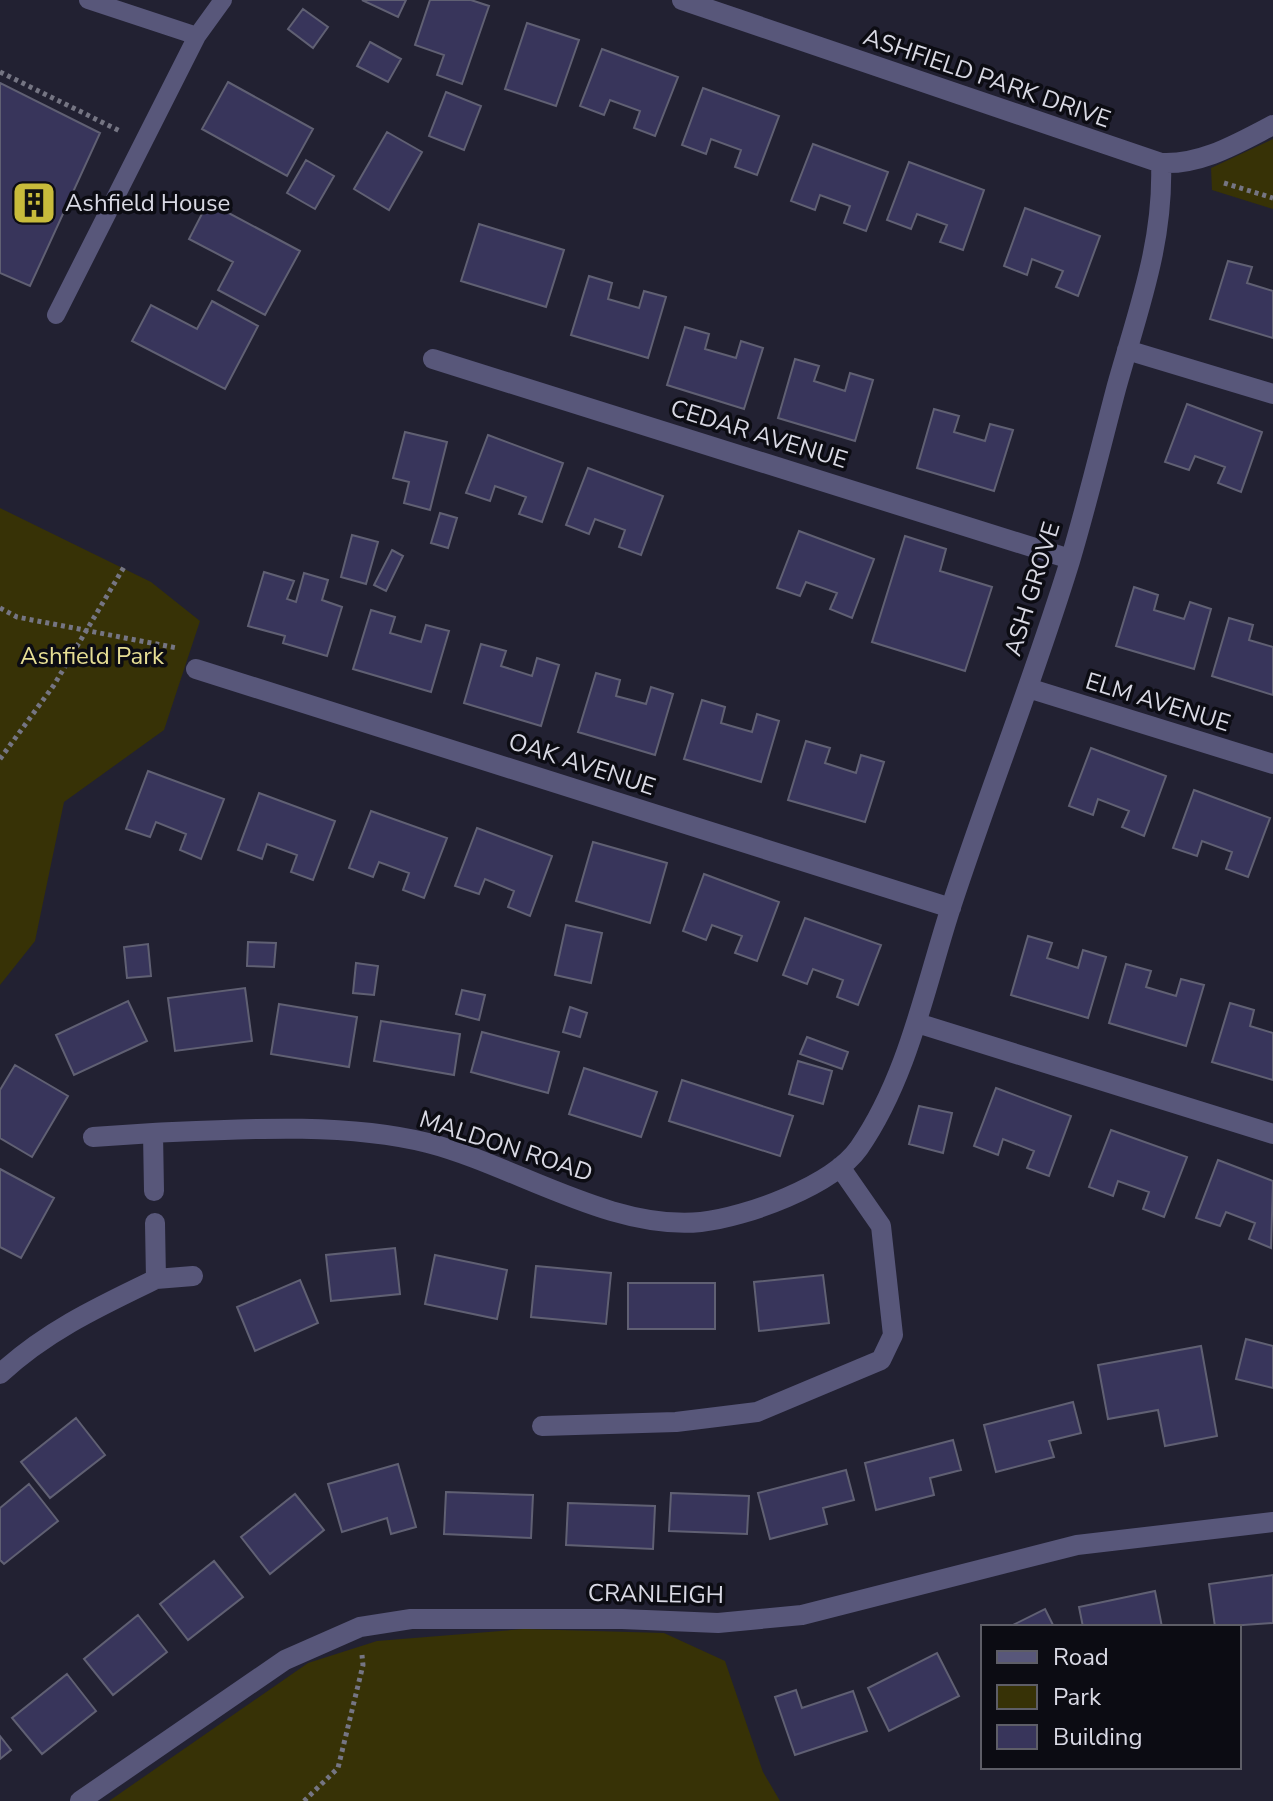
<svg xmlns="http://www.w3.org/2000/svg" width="1273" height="1801" font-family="'Nunito Sans',sans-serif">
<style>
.green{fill:#373206}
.building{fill:#38355b;stroke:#606073;stroke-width:2}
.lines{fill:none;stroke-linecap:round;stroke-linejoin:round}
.path{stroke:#757583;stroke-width:5;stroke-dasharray:4 4;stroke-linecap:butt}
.lane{stroke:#58577a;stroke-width:18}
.street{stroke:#58577a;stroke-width:20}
.labels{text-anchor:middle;stroke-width:7;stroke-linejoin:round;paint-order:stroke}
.street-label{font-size:24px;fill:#d9d9e4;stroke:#0c0c13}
.poi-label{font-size:24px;fill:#d9d9e4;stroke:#0c0c13;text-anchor:start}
.park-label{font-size:24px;fill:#e6de94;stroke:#0c0c13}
</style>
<rect width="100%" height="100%" fill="#222132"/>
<path class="green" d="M 1273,139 L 1273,209 L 1212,190 L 1211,168 Z
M 0,508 L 151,582 L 200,621 L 164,730 L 64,802 L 35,941 L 0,985 Z
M 524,1629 L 664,1633 L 725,1661 L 763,1772 L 780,1801 L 109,1801 L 308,1663 L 377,1641 Z"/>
<path class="building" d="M 362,0 L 406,0 L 398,17 Z
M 430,0 L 471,0 L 489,6 L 462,84 L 437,75 L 444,55 L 415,45 Z
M 303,9 L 328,27 L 313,48 L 288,29 Z
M 527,23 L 579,40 L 556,106 L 505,89 Z
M 370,42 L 401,59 L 388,82 L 357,66 Z
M 602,49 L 678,77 L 655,136 L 634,128 L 640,111 L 610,100 L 604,115 L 580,106 Z
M 228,82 L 313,129 L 287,176 L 202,129 Z
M 0,83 L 100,133 L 30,286 L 0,273 Z
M 703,88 L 779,116 L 757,175 L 735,167 L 741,150 L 711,139 L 706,154 L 682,145 Z
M 446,92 L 481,106 L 464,150 L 429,136 Z
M 387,132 L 422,152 L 389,210 L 354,189 Z
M 813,144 L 888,172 L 866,231 L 844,223 L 850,206 L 820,195 L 815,210 L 791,201 Z
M 306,160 L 334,176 L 315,209 L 287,193 Z
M 909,162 L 984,190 L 963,250 L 940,242 L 947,225 L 917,214 L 911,229 L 887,220 Z
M 208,202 L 300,251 L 265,315 L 218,290 L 233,262 L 189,239 Z
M 1025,208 L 1100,236 L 1078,296 L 1056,287 L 1063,271 L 1032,259 L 1027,275 L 1004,266 Z
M 479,224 L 564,250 L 546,307 L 461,281 Z
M 1228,261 L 1252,267 L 1247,283 L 1273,291 L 1273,338 L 1210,319 Z
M 589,276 L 612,283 L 608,299 L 639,308 L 644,291 L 666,297 L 648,358 L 571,335 Z
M 212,301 L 258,326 L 225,389 L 132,341 L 151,305 L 197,329 Z
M 685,327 L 709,334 L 705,349 L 736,358 L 741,341 L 763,348 L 744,409 L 667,385 Z
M 795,359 L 819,366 L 814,381 L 845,391 L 850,373 L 873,380 L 855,441 L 778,418 Z
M 1187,404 L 1262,432 L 1241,492 L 1218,483 L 1225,467 L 1195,456 L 1189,470 L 1165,462 Z
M 934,409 L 959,416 L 954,432 L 985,441 L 990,424 L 1013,430 L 994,491 L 917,468 Z
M 405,432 L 447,442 L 430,510 L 404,503 L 409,482 L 393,478 Z
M 488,435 L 563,463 L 542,522 L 519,514 L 526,497 L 495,486 L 490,501 L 466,493 Z
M 588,468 L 663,496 L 641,555 L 619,547 L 625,530 L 595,519 L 589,534 L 566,525 Z
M 440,513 L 457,518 L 448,548 L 431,543 Z
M 799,531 L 874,559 L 852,618 L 830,609 L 837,593 L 806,582 L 800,596 L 777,588 Z
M 352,535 L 378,542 L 366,584 L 341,577 Z
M 905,536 L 946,549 L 940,571 L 992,587 L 965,671 L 872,642 Z
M 392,550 L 403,556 L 386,591 L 374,585 Z
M 264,572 L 294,581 L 287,599 L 296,602 L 304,573 L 328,580 L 322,600 L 342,607 L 327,656 L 283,643 L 285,636 L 248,626 Z
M 1134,587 L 1158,595 L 1154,610 L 1184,619 L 1190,602 L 1211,609 L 1194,669 L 1116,646 Z
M 371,610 L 395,617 L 390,633 L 421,642 L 426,625 L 449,631 L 431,692 L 353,669 Z
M 1229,618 L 1253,625 L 1249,640 L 1273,647 L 1273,695 L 1212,676 Z
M 481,644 L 506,651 L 501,666 L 532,676 L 537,658 L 559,665 L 541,726 L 464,703 Z
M 596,673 L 620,680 L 616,696 L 646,704 L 651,687 L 673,694 L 655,755 L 578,732 Z
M 702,700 L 725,707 L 721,723 L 752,732 L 757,714 L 779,721 L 761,782 L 684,759 Z
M 806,741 L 830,748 L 825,763 L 856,773 L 861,755 L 884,762 L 865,822 L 788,800 Z
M 1091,748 L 1166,776 L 1144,836 L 1122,827 L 1129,811 L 1098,799 L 1093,815 L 1069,806 Z
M 148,771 L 224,799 L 201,859 L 180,850 L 186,834 L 156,822 L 150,837 L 126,829 Z
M 1194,790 L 1270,818 L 1248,877 L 1226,869 L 1232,852 L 1202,841 L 1197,856 L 1173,848 Z
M 259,793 L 335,821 L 313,880 L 291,872 L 297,855 L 267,844 L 262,859 L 238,850 Z
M 371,811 L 447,838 L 424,898 L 403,890 L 409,873 L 379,862 L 373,877 L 349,868 Z
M 477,828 L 552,856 L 530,916 L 508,907 L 514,891 L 485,879 L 479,894 L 455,886 Z
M 593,842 L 667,863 L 650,923 L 576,901 Z
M 704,874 L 779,902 L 757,961 L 735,953 L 742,936 L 712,925 L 706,940 L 683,931 Z
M 805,918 L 881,945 L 858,1005 L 837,997 L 843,980 L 813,969 L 807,984 L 783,975 Z
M 566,925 L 602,933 L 591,983 L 555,975 Z
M 1028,936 L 1052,943 L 1047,958 L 1078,968 L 1083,950 L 1106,957 L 1088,1018 L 1011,995 Z
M 248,942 L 276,943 L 274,967 L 247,966 Z
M 148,944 L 151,976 L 127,978 L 124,947 Z
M 356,963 L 378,966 L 374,995 L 353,993 Z
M 1126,964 L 1151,971 L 1146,987 L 1176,996 L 1181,979 L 1204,985 L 1186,1046 L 1109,1023 Z
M 245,988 L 252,1041 L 175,1051 L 168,998 Z
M 462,990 L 485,995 L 479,1020 L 456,1014 Z
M 128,1001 L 147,1041 L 74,1075 L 56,1035 Z
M 1230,1003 L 1254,1010 L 1250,1026 L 1273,1033 L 1273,1080 L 1212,1062 Z
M 279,1004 L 357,1017 L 349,1067 L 271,1054 Z
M 570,1007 L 587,1013 L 580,1037 L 563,1032 Z
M 381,1021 L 460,1034 L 454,1075 L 374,1061 Z
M 482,1032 L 559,1052 L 548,1093 L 471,1072 Z
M 807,1037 L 848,1052 L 842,1069 L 800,1054 Z
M 798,1061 L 832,1071 L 823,1104 L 789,1094 Z
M 15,1065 L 68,1096 L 32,1157 L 0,1138 L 0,1090 Z
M 584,1068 L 657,1092 L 641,1137 L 569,1114 Z
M 682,1080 L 793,1116 L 780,1156 L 669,1121 Z
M 996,1088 L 1071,1116 L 1049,1176 L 1027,1168 L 1034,1151 L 1003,1139 L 998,1155 L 974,1146 Z
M 919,1106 L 952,1113 L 943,1153 L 909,1144 Z
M 1111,1130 L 1187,1157 L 1164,1217 L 1143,1209 L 1149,1192 L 1118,1181 L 1113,1196 L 1089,1187 Z
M 1218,1160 L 1273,1181 L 1271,1248 L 1249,1239 L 1255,1223 L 1226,1212 L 1220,1226 L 1196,1218 Z
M 0,1169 L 54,1198 L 21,1258 L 0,1247 Z
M 395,1248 L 400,1294 L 331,1301 L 326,1255 Z
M 435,1255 L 507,1270 L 497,1319 L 425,1304 Z
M 536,1266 L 611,1273 L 606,1324 L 531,1317 Z
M 823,1275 L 829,1323 L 759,1331 L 754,1282 Z
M 300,1280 L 318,1323 L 255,1351 L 237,1307 Z
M 628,1283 L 715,1283 L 715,1329 L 628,1329 Z
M 1246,1339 L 1273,1346 L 1273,1388 L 1236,1379 Z
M 1201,1346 L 1217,1436 L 1165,1446 L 1158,1410 L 1108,1419 L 1098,1365 Z
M 1073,1402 L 1081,1433 L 1049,1441 L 1054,1457 L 996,1472 L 984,1425 Z
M 76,1418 L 105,1455 L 50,1498 L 21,1462 Z
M 953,1440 L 961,1470 L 930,1478 L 934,1495 L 876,1510 L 865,1463 Z
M 398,1464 L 416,1527 L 391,1534 L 387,1518 L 342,1532 L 328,1484 Z
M 846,1470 L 854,1500 L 823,1508 L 827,1524 L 770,1539 L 758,1493 Z
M 29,1484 L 58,1521 L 4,1564 L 0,1560 L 0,1508 Z
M 446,1492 L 533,1495 L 531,1538 L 444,1534 Z
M 671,1493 L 749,1496 L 747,1534 L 669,1531 Z
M 295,1494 L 324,1530 L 270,1574 L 241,1537 Z
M 568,1503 L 655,1506 L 653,1549 L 566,1545 Z
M 214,1561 L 243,1597 L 188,1640 L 160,1604 Z
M 1273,1575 L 1273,1623 L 1215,1627 L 1209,1584 Z
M 1155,1591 L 1162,1627 L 1083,1627 L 1079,1607 Z
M 1045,1609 L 1054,1627 L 1009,1627 Z
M 138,1615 L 167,1652 L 113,1695 L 84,1659 Z
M 937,1653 L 959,1696 L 889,1731 L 868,1688 Z
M 67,1674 L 96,1711 L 42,1754 L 12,1718 Z
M 796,1690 L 802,1708 L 853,1691 L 867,1731 L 795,1755 L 775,1697 Z
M 0,1736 L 11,1750 L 0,1759 Z"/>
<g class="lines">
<path class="path" d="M 0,72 L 120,131
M 1224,183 L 1273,198
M 0,608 L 17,617 L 177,648
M 0,759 L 54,685 L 124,567
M 304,1801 L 338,1768 L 363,1665 L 362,1655"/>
<path class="lane" d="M 88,0 L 197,36 L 223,0
M 56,315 L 197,36"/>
<path class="street" d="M 682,0 L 1161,163 C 1202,165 1238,143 1273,125
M 1127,350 L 1273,394
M 433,359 L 1070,559
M 196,669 L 951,908
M 1028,688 L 1273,764
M 917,1023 L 1273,1134
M 93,1137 L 153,1133
M 154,1191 L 153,1133 C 240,1129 344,1122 428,1143 C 514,1165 611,1231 701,1222 C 746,1217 832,1186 859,1148 C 908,1077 925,987 951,907 C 989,791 1034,678 1070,561 C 1087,504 1101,446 1116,389 C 1137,313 1164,244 1161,163
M 156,1279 L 193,1276
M 0,1374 C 46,1331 100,1306 156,1279 L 155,1223
M 542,1426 L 676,1422 L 757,1412 L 881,1360 L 893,1335 L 881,1226 L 840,1167
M 80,1801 L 285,1660 L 360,1627 L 411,1619 L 622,1619 L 718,1623 L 802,1615 L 1077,1545 L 1273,1522"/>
</g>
<defs>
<g id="building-square" transform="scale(2.3)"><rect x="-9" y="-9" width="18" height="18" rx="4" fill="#c8bb3b" stroke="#0c0c13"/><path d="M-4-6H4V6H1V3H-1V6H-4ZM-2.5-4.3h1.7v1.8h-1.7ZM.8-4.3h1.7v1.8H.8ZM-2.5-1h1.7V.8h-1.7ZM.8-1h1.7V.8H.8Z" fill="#111"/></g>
</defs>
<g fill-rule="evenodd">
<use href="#building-square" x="34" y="203"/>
</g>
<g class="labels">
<g class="street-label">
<text transform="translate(987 78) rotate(19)" y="8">ASHFIELD PARK DRIVE</text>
<text transform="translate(759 434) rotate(17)" y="8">CEDAR AVENUE</text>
<text transform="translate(1032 589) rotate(-73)" y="8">ASH GROVE</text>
<text transform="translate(1158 702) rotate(17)" y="8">ELM AVENUE</text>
<text transform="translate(582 764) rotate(18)" y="8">OAK AVENUE</text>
<text transform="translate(506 1146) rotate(18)" y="8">MALDON ROAD</text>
<text transform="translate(656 1594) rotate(1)" y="8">CRANLEIGH</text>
</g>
<g class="poi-label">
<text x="65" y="211">Ashfield House</text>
</g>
<g class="park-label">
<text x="92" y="664">Ashfield Park</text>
</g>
</g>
<rect x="981" y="1625" width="260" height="144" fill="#0c0c13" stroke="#5e5e67" stroke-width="2"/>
<rect x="997" y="1651" width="40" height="12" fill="#58577a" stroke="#5e5e67" stroke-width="2"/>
<text x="1053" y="1665" font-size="24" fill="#d9d9e4">Road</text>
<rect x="997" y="1685" width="40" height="24" fill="#373206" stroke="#5e5e67" stroke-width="2"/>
<text x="1053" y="1705" font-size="24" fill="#d9d9e4">Park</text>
<rect x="997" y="1725" width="40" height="24" fill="#38355b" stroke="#5e5e67" stroke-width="2"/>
<text x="1053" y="1745" font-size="24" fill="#d9d9e4">Building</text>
</svg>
